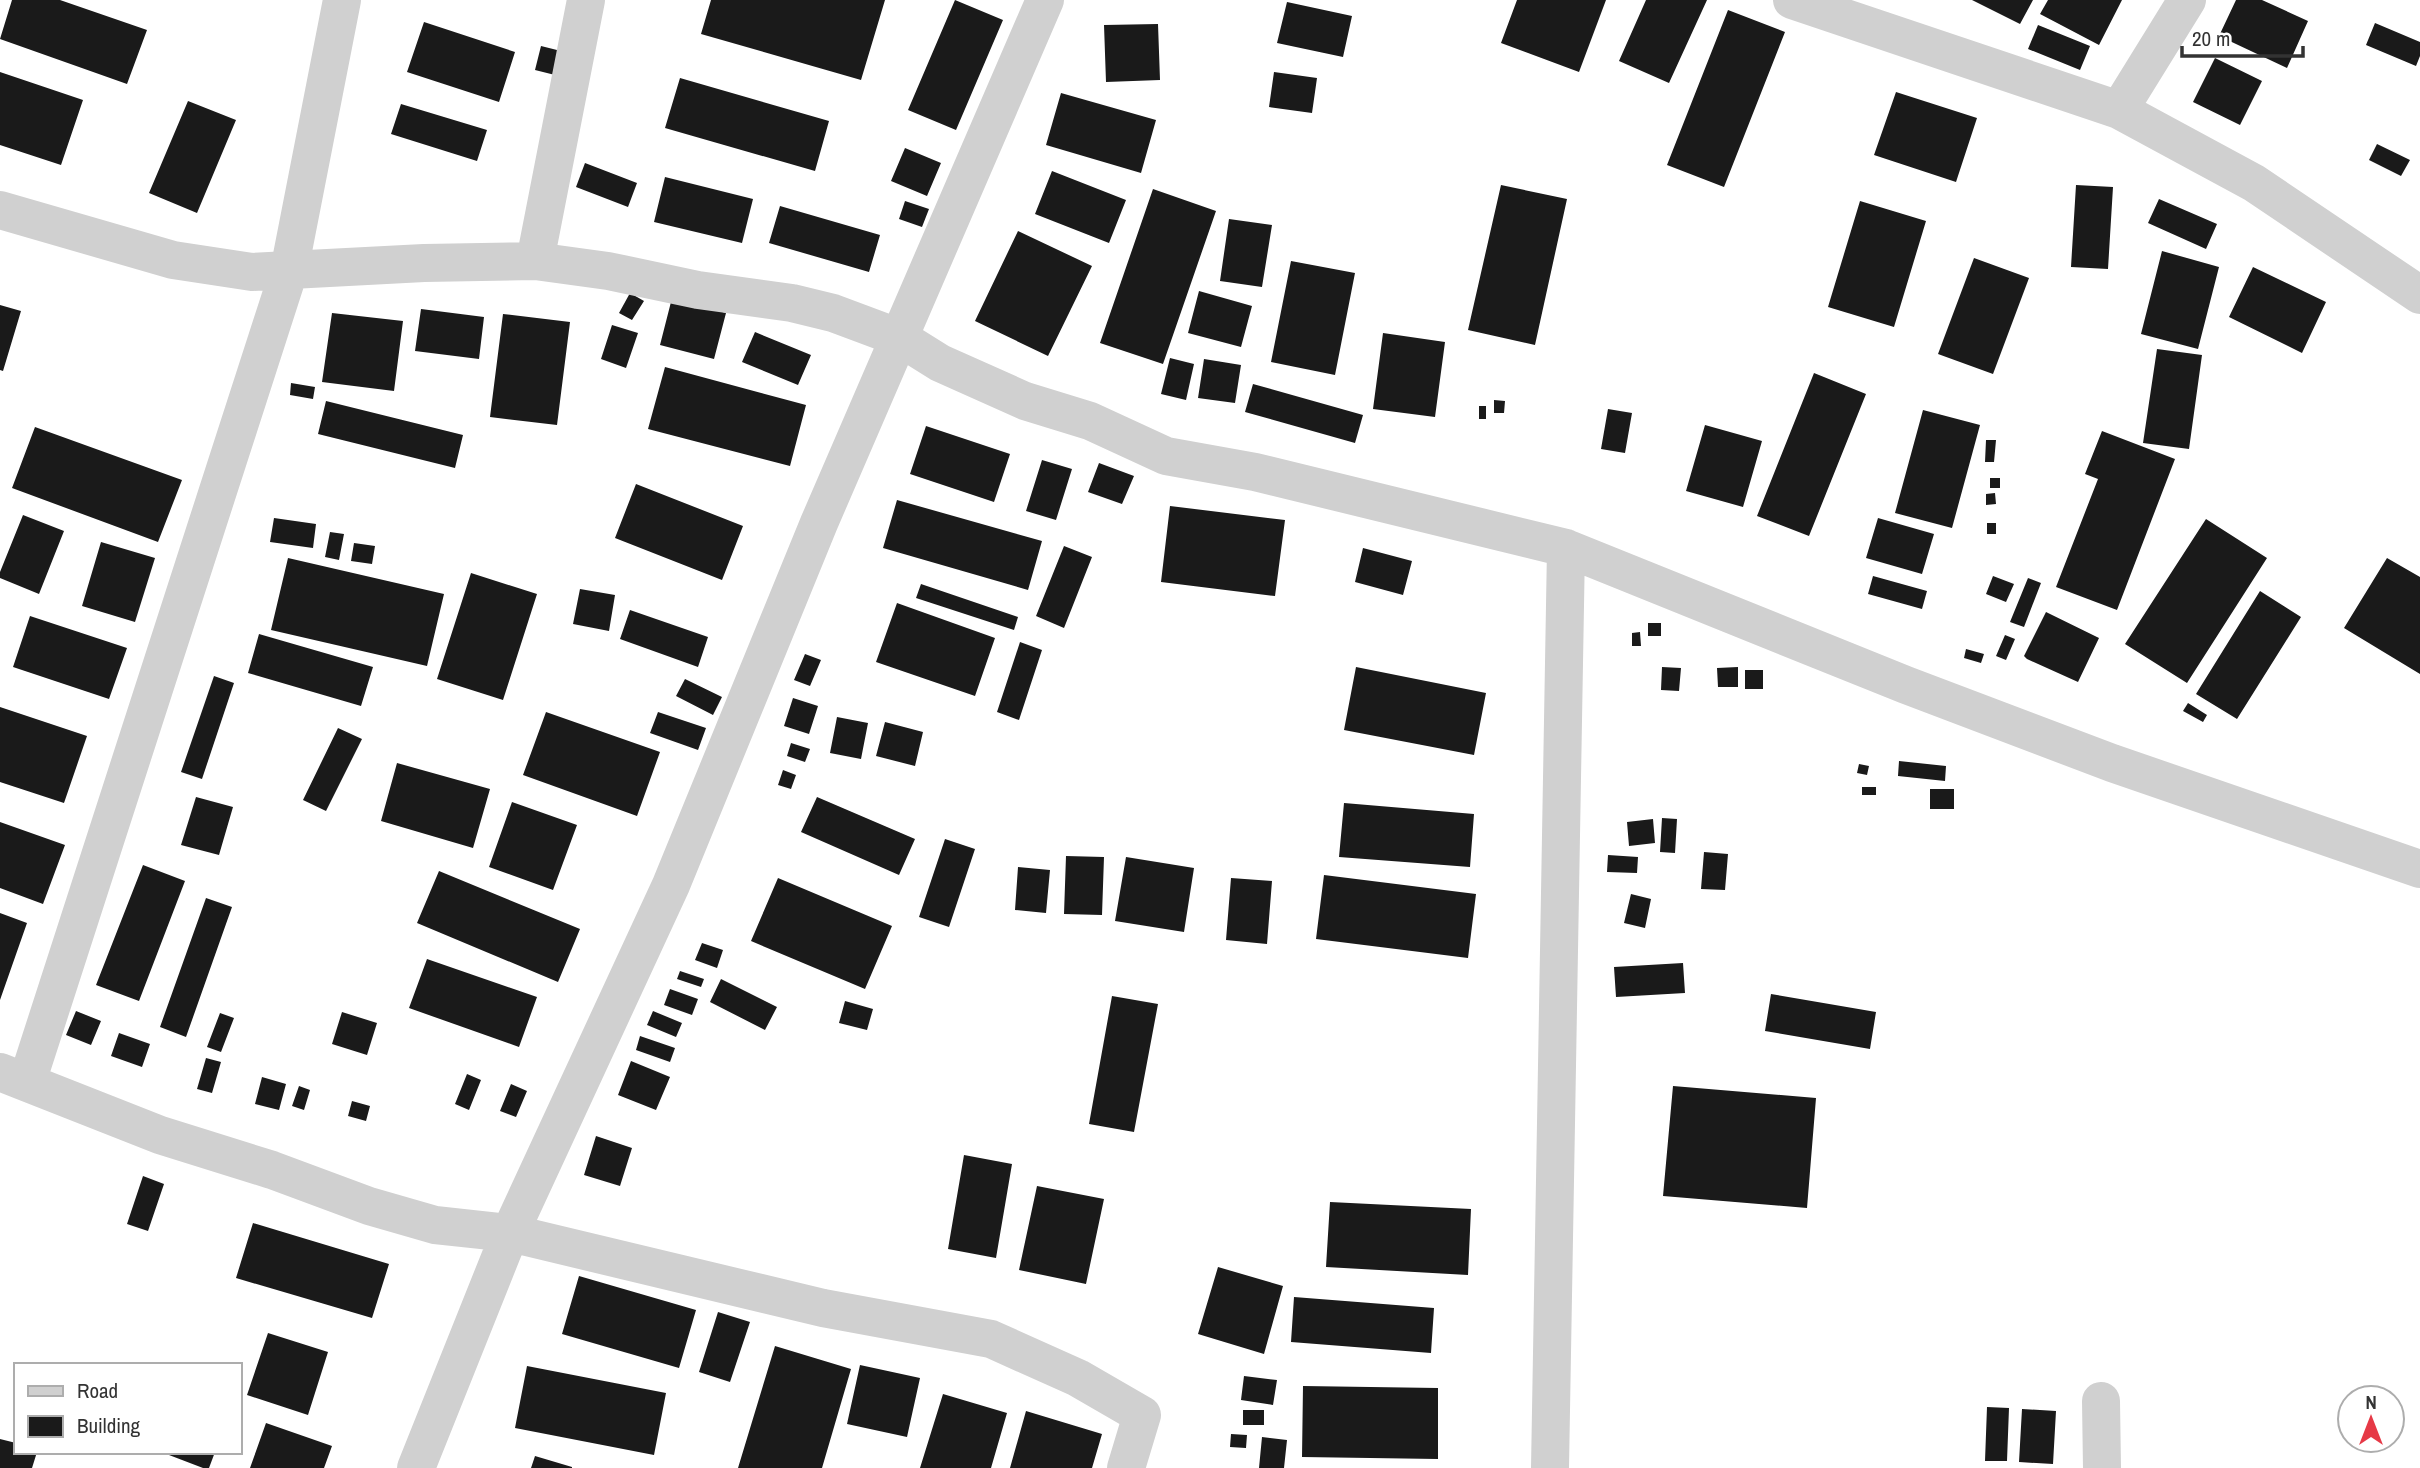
<svg xmlns="http://www.w3.org/2000/svg" width="2420" height="1468" font-family="'Archivo Narrow',sans-serif">
<style>
.building{fill:#1a1a1a}
.lines{fill:none;stroke-linecap:round;stroke-linejoin:round}
.minor{stroke:#d0d0d0;stroke-width:38}
</style>
<rect width="100%" height="100%" fill="#fff"/>
<path class="building" d="M 12,0 L 60,0 L 147,30 L 127,84 L 0,39 Z
M 711,0 L 885,0 L 861,80 L 701,34 Z
M 955,0 L 1003,20 L 956,130 L 908,110 Z
M 1517,0 L 1606,0 L 1579,72 L 1501,43 Z
M 1646,0 L 1707,0 L 1669,83 L 1619,61 Z
M 1972,0 L 2033,0 L 2020,24 Z
M 2048,0 L 2122,0 L 2099,45 L 2040,14 Z
M 2236,0 L 2262,0 L 2308,21 L 2287,68 L 2219,36 Z
M 1287,2 L 1352,16 L 1343,57 L 1277,43 Z
M 1728,10 L 1785,32 L 1724,187 L 1667,165 Z
M 424,22 L 515,52 L 499,102 L 407,72 Z
M 2375,23 L 2420,42 L 2420,56 L 2416,66 L 2366,45 Z
M 1158,24 L 1160,80 L 1106,82 L 1104,25 Z
M 2038,25 L 2090,46 L 2080,70 L 2028,49 Z
M 541,46 L 569,53 L 563,77 L 535,70 Z
M 2215,58 L 2262,81 L 2240,125 L 2193,102 Z
M 0,72 L 83,100 L 61,165 L 0,145 Z
M 1274,72 L 1317,78 L 1312,113 L 1269,107 Z
M 680,78 L 829,121 L 815,171 L 665,128 Z
M 1896,92 L 1977,118 L 1956,182 L 1874,155 Z
M 1061,93 L 1156,120 L 1141,173 L 1046,145 Z
M 188,101 L 236,120 L 197,213 L 149,193 Z
M 401,104 L 487,130 L 477,161 L 391,134 Z
M 2377,144 L 2410,160 L 2401,176 L 2369,160 Z
M 905,148 L 941,163 L 927,196 L 891,181 Z
M 585,163 L 637,183 L 628,207 L 576,187 Z
M 1052,171 L 1126,200 L 1109,243 L 1035,214 Z
M 665,177 L 753,199 L 742,243 L 654,222 Z
M 1501,185 L 1567,199 L 1535,345 L 1468,330 Z
M 2076,185 L 2113,187 L 2108,269 L 2071,267 Z
M 1153,189 L 1216,211 L 1163,364 L 1100,343 Z
M 2159,199 L 2217,224 L 2206,249 L 2148,223 Z
M 905,201 L 929,209 L 922,227 L 899,219 Z
M 1860,201 L 1926,221 L 1894,327 L 1828,307 Z
M 780,206 L 880,235 L 869,272 L 769,243 Z
M 1229,219 L 1272,225 L 1262,287 L 1220,281 Z
M 1018,231 L 1092,266 L 1048,356 L 975,321 Z
M 2162,251 L 2219,267 L 2198,349 L 2141,334 Z
M 1974,258 L 2029,278 L 1993,374 L 1938,354 Z
M 1291,261 L 1355,273 L 1335,375 L 1271,362 Z
M 2253,267 L 2326,302 L 2302,353 L 2229,317 Z
M 1199,291 L 1252,306 L 1241,347 L 1188,333 Z
M 630,293 L 644,301 L 632,320 L 619,313 Z
M 672,298 L 726,313 L 714,359 L 660,345 Z
M 0,305 L 21,311 L 3,371 L 0,370 Z
M 421,309 L 484,317 L 479,359 L 415,351 Z
M 332,313 L 403,321 L 394,391 L 322,382 Z
M 503,314 L 570,322 L 557,425 L 490,417 Z
M 612,325 L 638,333 L 626,368 L 601,359 Z
M 755,332 L 811,355 L 798,385 L 742,362 Z
M 1383,333 L 1445,342 L 1435,417 L 1373,409 Z
M 2157,349 L 2202,355 L 2189,449 L 2143,443 Z
M 1170,358 L 1194,364 L 1186,400 L 1161,394 Z
M 1204,359 L 1241,365 L 1235,403 L 1198,398 Z
M 665,367 L 806,405 L 790,466 L 648,429 Z
M 1814,373 L 1866,394 L 1809,536 L 1757,516 Z
M 291,383 L 315,387 L 313,399 L 290,395 Z
M 1253,384 L 1363,415 L 1355,443 L 1245,412 Z
M 1494,400 L 1505,401 L 1504,413 L 1494,413 Z
M 326,401 L 463,435 L 455,468 L 318,434 Z
M 1479,406 L 1486,406 L 1486,419 L 1479,419 Z
M 1608,409 L 1632,413 L 1625,453 L 1601,449 Z
M 1923,410 L 1980,425 L 1952,528 L 1895,513 Z
M 1705,425 L 1762,441 L 1743,507 L 1686,491 Z
M 926,426 L 1010,454 L 994,502 L 910,474 Z
M 35,427 L 182,480 L 158,542 L 12,488 Z
M 2102,431 L 2175,459 L 2117,610 L 2056,587 L 2098,479 L 2085,474 Z
M 1986,440 L 1996,440 L 1994,462 L 1985,462 Z
M 1042,460 L 1072,469 L 1056,520 L 1026,511 Z
M 1099,463 L 1134,476 L 1122,504 L 1088,492 Z
M 1990,478 L 2000,478 L 2000,488 L 1990,488 Z
M 636,484 L 743,526 L 722,580 L 615,538 Z
M 1995,493 L 1996,504 L 1986,505 L 1986,494 Z
M 897,500 L 1042,541 L 1028,590 L 883,548 Z
M 1170,506 L 1285,520 L 1275,596 L 1161,582 Z
M 23,515 L 64,531 L 39,594 L 0,578 L 0,572 Z
M 274,518 L 316,524 L 313,548 L 270,542 Z
M 1878,518 L 1934,534 L 1922,574 L 1866,558 Z
M 2206,519 L 2267,558 L 2187,683 L 2125,644 Z
M 1987,523 L 1996,523 L 1996,534 L 1987,534 Z
M 330,532 L 344,534 L 339,560 L 325,557 Z
M 101,542 L 155,558 L 135,622 L 82,606 Z
M 354,543 L 375,546 L 372,564 L 351,561 Z
M 1064,546 L 1092,557 L 1064,628 L 1036,616 Z
M 1363,548 L 1412,561 L 1403,595 L 1355,582 Z
M 288,558 L 444,594 L 427,666 L 271,630 Z
M 2387,558 L 2420,577 L 2420,674 L 2344,628 Z
M 471,573 L 537,594 L 503,700 L 437,679 Z
M 1873,576 L 1927,591 L 1922,609 L 1868,594 Z
M 1993,576 L 2014,584 L 2006,602 L 1986,594 Z
M 2028,578 L 2041,583 L 2024,627 L 2010,622 Z
M 921,584 L 1018,617 L 1014,630 L 916,598 Z
M 580,589 L 615,595 L 609,631 L 573,624 Z
M 2260,591 L 2301,617 L 2237,719 L 2196,694 Z
M 897,603 L 995,638 L 975,696 L 876,662 Z
M 630,610 L 708,637 L 698,667 L 620,639 Z
M 2046,612 L 2099,638 L 2078,682 L 2027,659 L 2024,656 Z
M 30,616 L 127,648 L 109,699 L 13,667 Z
M 1648,623 L 1661,623 L 1661,636 L 1648,636 Z
M 1640,632 L 1641,646 L 1632,646 L 1632,633 Z
M 259,634 L 373,667 L 361,706 L 248,673 Z
M 2005,635 L 2015,639 L 2006,660 L 1996,656 Z
M 1020,642 L 1042,650 L 1019,720 L 997,712 Z
M 1966,649 L 1984,654 L 1981,663 L 1964,658 Z
M 805,654 L 821,660 L 810,686 L 794,680 Z
M 1356,667 L 1486,693 L 1474,755 L 1344,730 Z
M 1662,667 L 1681,668 L 1679,691 L 1661,690 Z
M 1738,667 L 1738,687 L 1718,687 L 1717,668 Z
M 1745,670 L 1763,670 L 1763,689 L 1745,689 Z
M 214,676 L 234,683 L 202,779 L 181,772 Z
M 685,679 L 722,697 L 713,715 L 676,696 Z
M 793,698 L 818,706 L 809,734 L 784,726 Z
M 2188,703 L 2207,715 L 2203,722 L 2183,711 Z
M 0,707 L 87,736 L 64,803 L 0,782 Z
M 546,712 L 660,752 L 637,816 L 523,775 Z
M 658,712 L 706,728 L 698,750 L 650,733 Z
M 837,717 L 868,723 L 861,759 L 830,753 Z
M 885,722 L 923,732 L 915,766 L 876,756 Z
M 338,728 L 362,739 L 326,811 L 303,800 Z
M 791,743 L 810,749 L 805,762 L 787,756 Z
M 1899,761 L 1946,766 L 1945,781 L 1898,776 Z
M 397,763 L 490,789 L 473,848 L 381,821 Z
M 1859,764 L 1869,766 L 1867,775 L 1857,773 Z
M 783,770 L 796,775 L 791,789 L 778,785 Z
M 1862,787 L 1876,787 L 1876,795 L 1862,795 Z
M 1930,789 L 1954,789 L 1954,809 L 1930,809 Z
M 196,797 L 233,807 L 219,855 L 181,845 Z
M 817,797 L 915,839 L 899,875 L 801,832 Z
M 512,802 L 577,825 L 553,890 L 489,867 Z
M 1344,803 L 1474,814 L 1470,867 L 1339,857 Z
M 1662,818 L 1677,819 L 1675,853 L 1660,852 Z
M 1653,819 L 1655,843 L 1629,846 L 1627,822 Z
M 0,822 L 65,845 L 43,904 L 0,888 Z
M 945,839 L 975,849 L 949,927 L 919,917 Z
M 1704,852 L 1728,854 L 1725,890 L 1701,889 Z
M 1608,855 L 1638,857 L 1637,873 L 1607,872 Z
M 1066,856 L 1104,857 L 1102,915 L 1064,914 Z
M 1126,857 L 1194,868 L 1184,932 L 1115,921 Z
M 143,865 L 185,881 L 139,1001 L 96,985 Z
M 1018,867 L 1050,870 L 1046,913 L 1015,910 Z
M 439,871 L 580,929 L 558,982 L 417,923 Z
M 1324,875 L 1476,894 L 1468,958 L 1316,939 Z
M 778,878 L 892,926 L 865,989 L 751,941 Z
M 1231,878 L 1272,881 L 1267,944 L 1226,940 Z
M 1631,894 L 1651,899 L 1645,928 L 1624,923 Z
M 206,898 L 232,907 L 186,1037 L 160,1027 Z
M 0,913 L 27,923 L 0,1000 Z
M 702,943 L 723,950 L 717,968 L 695,960 Z
M 427,959 L 537,997 L 519,1047 L 409,1008 Z
M 1683,963 L 1685,993 L 1616,997 L 1614,967 Z
M 680,971 L 704,979 L 701,987 L 677,979 Z
M 721,979 L 777,1007 L 765,1030 L 710,1002 Z
M 670,989 L 698,999 L 692,1015 L 664,1005 Z
M 1771,994 L 1876,1012 L 1870,1049 L 1765,1031 Z
M 1112,996 L 1158,1004 L 1134,1132 L 1089,1124 Z
M 845,1001 L 873,1009 L 867,1030 L 839,1023 Z
M 76,1011 L 101,1021 L 91,1045 L 66,1035 Z
M 653,1011 L 682,1023 L 676,1037 L 647,1025 Z
M 342,1012 L 377,1023 L 367,1055 L 332,1044 Z
M 220,1013 L 234,1018 L 221,1052 L 207,1047 Z
M 119,1033 L 150,1044 L 142,1067 L 111,1056 Z
M 640,1036 L 675,1048 L 670,1062 L 636,1050 Z
M 206,1058 L 221,1062 L 212,1093 L 197,1089 Z
M 631,1061 L 670,1077 L 656,1110 L 618,1095 Z
M 467,1074 L 481,1080 L 469,1110 L 455,1104 Z
M 262,1077 L 286,1084 L 279,1110 L 255,1104 Z
M 511,1084 L 527,1091 L 516,1117 L 500,1111 Z
M 299,1086 L 310,1090 L 304,1110 L 292,1106 Z
M 1673,1086 L 1816,1098 L 1807,1208 L 1663,1196 Z
M 352,1101 L 370,1106 L 366,1121 L 348,1116 Z
M 596,1136 L 632,1148 L 620,1186 L 584,1175 Z
M 964,1155 L 1012,1164 L 996,1258 L 948,1249 Z
M 143,1176 L 164,1184 L 148,1231 L 127,1224 Z
M 1037,1186 L 1104,1199 L 1086,1284 L 1019,1270 Z
M 1330,1202 L 1471,1209 L 1468,1275 L 1326,1267 Z
M 253,1223 L 389,1264 L 372,1318 L 236,1278 Z
M 1218,1267 L 1283,1286 L 1264,1354 L 1198,1334 Z
M 579,1276 L 696,1310 L 679,1368 L 562,1334 Z
M 1294,1297 L 1434,1308 L 1431,1353 L 1291,1342 Z
M 718,1312 L 750,1322 L 730,1382 L 699,1372 Z
M 268,1333 L 328,1352 L 308,1415 L 247,1395 Z
M 775,1346 L 851,1369 L 822,1468 L 738,1468 Z
M 860,1365 L 920,1378 L 907,1437 L 847,1424 Z
M 527,1366 L 666,1393 L 654,1455 L 515,1428 Z
M 1244,1376 L 1277,1380 L 1273,1405 L 1241,1400 Z
M 1303,1386 L 1438,1388 L 1438,1459 L 1302,1457 Z
M 943,1394 L 1007,1413 L 991,1468 L 920,1468 Z
M 1987,1407 L 2009,1408 L 2007,1461 L 1985,1461 Z
M 2022,1409 L 2056,1411 L 2053,1464 L 2019,1462 Z
M 1243,1410 L 1264,1410 L 1264,1425 L 1243,1425 Z
M 1026,1411 L 1102,1434 L 1092,1468 L 1010,1468 Z
M 266,1423 L 332,1446 L 324,1468 L 250,1468 Z
M 1231,1434 L 1247,1435 L 1246,1448 L 1230,1447 Z
M 1262,1437 L 1287,1440 L 1284,1468 L 1259,1468 Z
M 0,1439 L 16,1443 L 16,1452 L 37,1452 L 32,1468 L 0,1468 Z
M 170,1452 L 215,1452 L 209,1468 L 203,1468 L 169,1455 Z
M 535,1456 L 572,1467 L 572,1468 L 531,1468 Z"/>
<g class="lines">
<path class="minor" d="M 1792,0 L 2119,110 L 2254,183 L 2420,295
M 2119,110 L 2187,0
M 0,210 L 173,260 L 252,272 L 424,263 L 535,261 L 608,271 L 698,290 L 792,303 L 833,313 L 900,338 L 940,363 L 1025,401 L 1090,421 L 1166,456 L 1255,472 L 1566,548 L 1906,685 L 2112,763 L 2420,869
M 535,261 L 586,0
M 0,1072 L 160,1135 L 272,1170 L 369,1206 L 435,1225 L 510,1233 L 823,1308 L 991,1339 L 1078,1378 L 1142,1415 L 1126,1468
M 27,1082 L 289,271 L 342,0
M 2101,1401 L 2102,1468
M 416,1468 L 510,1233 L 671,885 L 819,523 L 1045,0
M 1550,1468 L 1566,548"/>
</g>
<rect x="14" y="1363" width="228" height="91" fill="#ffffff" stroke="#adadad" stroke-width="2"/>
<rect x="28" y="1386" width="35" height="10" fill="#d0d0d0" stroke="#adadad" stroke-width="2"/>
<text x="77" y="1398" font-size="21" fill="#333333">Road</text>
<rect x="28" y="1416" width="35" height="21" fill="#1a1a1a" stroke="#adadad" stroke-width="2"/>
<text x="77" y="1433" font-size="21" fill="#333333">Building</text>
<g transform="translate(2371 1419)"><circle r="33" fill="#ffffff" stroke="#adadad" stroke-width="2"/>
<path d="M0-5L12 26L0 18L-12 26Z" fill="#e63946"/>
<text y="-10" font-size="19" font-weight="bold" text-anchor="middle" fill="#333333">N</text>
</g>
<path d="M2182 46v10h121v-10" fill="none" stroke="#333333" stroke-width="3.5"/>
<text x="2192" y="46" font-size="21" fill="#333333" stroke="#ffffff" stroke-width="5" paint-order="stroke">20 m</text>
</svg>
